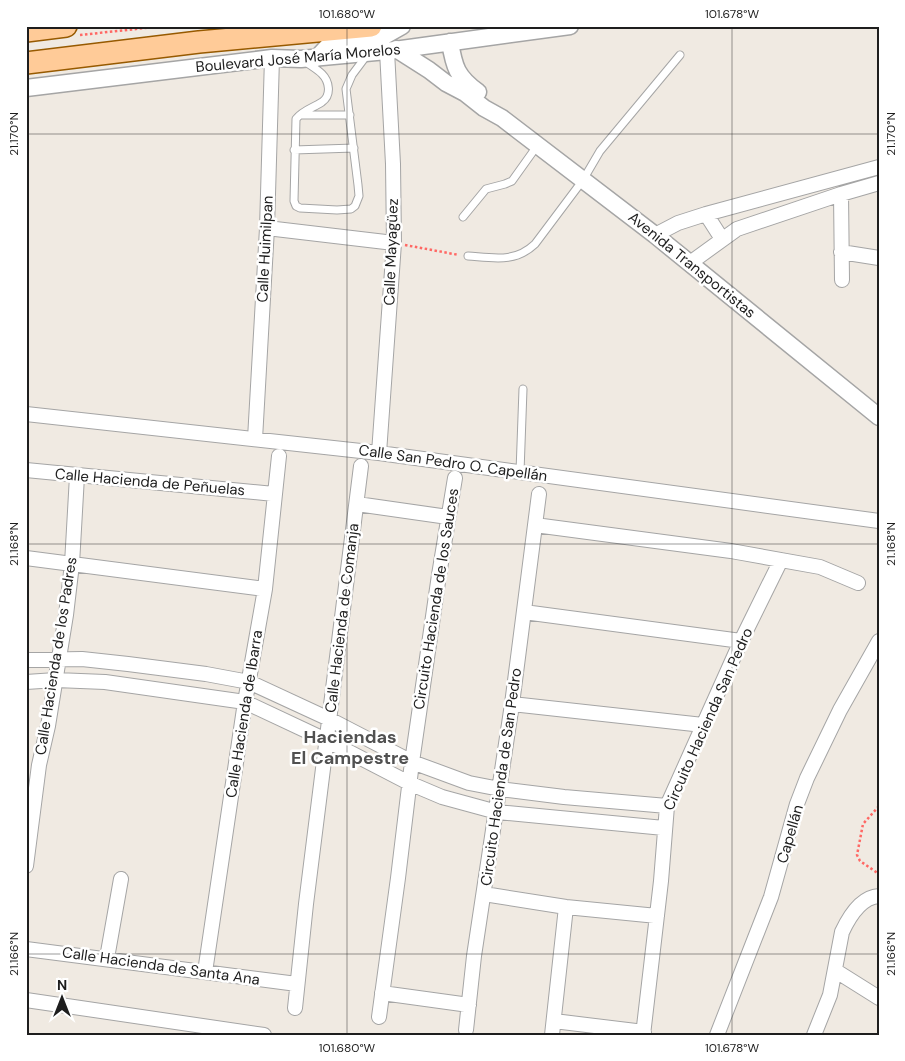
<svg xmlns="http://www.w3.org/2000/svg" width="905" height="1061" font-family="'DM Sans',sans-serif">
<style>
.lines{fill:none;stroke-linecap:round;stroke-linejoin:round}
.service-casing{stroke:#a5a5a5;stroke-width:9}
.minor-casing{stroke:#a5a5a5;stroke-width:16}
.tertiary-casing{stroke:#a5a5a5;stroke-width:19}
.primary-casing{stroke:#975a00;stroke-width:24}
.path{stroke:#ff6864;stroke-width:2.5;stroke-dasharray:2.5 2.5;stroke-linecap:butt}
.service{stroke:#fff;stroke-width:7}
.minor{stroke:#fff;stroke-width:14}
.tertiary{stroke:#fff;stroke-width:16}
.primary{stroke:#ffcb98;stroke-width:21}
.ticks{fill:none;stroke:#1e1e1e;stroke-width:1;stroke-opacity:0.45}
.labels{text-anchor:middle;stroke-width:5;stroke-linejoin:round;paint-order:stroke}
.street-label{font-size:15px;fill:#1e1e1e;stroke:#fff}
.quarter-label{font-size:18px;font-weight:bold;fill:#515151;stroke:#fff}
.neatline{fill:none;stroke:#1e1e1e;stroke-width:2}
.ticks-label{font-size:12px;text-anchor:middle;fill:#1e1e1e}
</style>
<rect width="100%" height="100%" fill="#f0eae2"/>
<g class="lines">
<g class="service-casing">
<path id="service" d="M 306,62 C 311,66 317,69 322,74 C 329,81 332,95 322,102 C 313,108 303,110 296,119 L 294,201 L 296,206 L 300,208 L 337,210 L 351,209 L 355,206 L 359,196 L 358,185 L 346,89 L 352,75 L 367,55
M 300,115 L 350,115
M 294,150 L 354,148
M 463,217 L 486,189 L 505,184 L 512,181 L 537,146
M 468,256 C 494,258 515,263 535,244 L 583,180 L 600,151 L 680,55
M 520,472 L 523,389"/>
</g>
<g class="minor-casing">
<path id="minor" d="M 841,194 L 842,280
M 706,214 L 722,239
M 267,228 L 394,243
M 655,235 L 678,223 L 706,214 L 879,167
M 841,252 L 879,258
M 690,263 L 737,229 L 841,194 L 879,183
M 26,414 L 379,453 L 879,521
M 255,439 L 267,228 L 272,58
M 379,453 L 394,243 L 393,164 L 387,51
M 26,470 L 274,494
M 357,504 L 448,517
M 535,525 L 731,551 L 820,567 L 858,583
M 26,558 L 265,589
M 524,612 L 741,641
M 26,660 L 82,659 L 128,664 L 206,674 L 249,682 L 329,719 L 412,762 L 469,783 L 500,789 L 564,797 L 667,806
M 26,682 L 56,680 L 105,682 L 245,702 L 328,741 L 409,783 L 442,797 L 497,812 L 664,828
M 512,704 L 703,725
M 26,866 L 39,765 L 48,726 L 66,615 L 72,564 L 77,476
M 484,894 L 566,907 L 657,916
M 26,949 L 297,984
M 107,958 L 121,879
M 836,971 L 879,998
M 205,972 L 245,702 L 265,589 L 279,456
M 382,993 L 469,1005
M 26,1000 L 264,1035
M 295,1008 L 306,904 L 361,466
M 379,1017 L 398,878 L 412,762 L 439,575 L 455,478
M 554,1021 L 644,1032
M 466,1030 L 474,956 L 512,704 L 539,494
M 552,1035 L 566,907
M 643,1035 L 661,881 L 667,806 L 741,641 L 781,560
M 717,1035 L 771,897 L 797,804 L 807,778 L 840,710 L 879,641
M 814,1035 L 830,995 L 842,932 C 849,917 861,897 879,896"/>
</g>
<g class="tertiary-casing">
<path id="tertiary" d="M 450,42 C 454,67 457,77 478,92
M 396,49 L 429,70 L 446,83 L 465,93 L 484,108 L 502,118 L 655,235 L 879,417
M 317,58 L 329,45 L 338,40 L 386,35 L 402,26
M 26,88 L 272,58 L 301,59 L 387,51 L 570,26"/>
</g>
<g class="primary-casing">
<path id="primary" d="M 26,31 L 66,26
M 26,63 L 199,42 L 371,26"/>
</g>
<path class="path" d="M 80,35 L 164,26
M 405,245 L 459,255
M 879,806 L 863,824 L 857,855 L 860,861 L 879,874"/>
<use href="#service" class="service"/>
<use href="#minor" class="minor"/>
<use href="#tertiary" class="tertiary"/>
<use href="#primary" class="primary"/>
</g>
<path class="ticks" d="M 347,26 L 347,1035M 732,26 L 732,1035M 26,134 L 879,134M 26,544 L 879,544M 26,954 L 879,954"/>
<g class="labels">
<g class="street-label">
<text transform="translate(298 58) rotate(-5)" y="5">Boulevard José María Morelos</text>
<text transform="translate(265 249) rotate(-87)" y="5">Calle Huimilpan</text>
<text transform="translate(391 252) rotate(-88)" y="5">Calle Mayagüez</text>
<text transform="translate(692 265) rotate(39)" y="5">Avenida Transportistas</text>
<text transform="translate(453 463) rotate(8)" y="5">Calle San Pedro O. Capellán</text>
<text transform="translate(150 482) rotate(5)" y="5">Calle Hacienda de Peñuelas</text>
<text transform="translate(436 599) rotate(-81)" y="5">Circuito Hacienda de los Sauces</text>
<text transform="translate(342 618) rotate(-83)" y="5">Calle Hacienda de Comanja</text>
<text transform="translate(56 656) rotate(-81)" y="5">Calle Hacienda de los Padres</text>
<text transform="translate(244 714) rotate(-81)" y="5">Calle Hacienda de Ibarra</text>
<text transform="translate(708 719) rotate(-66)" y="5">Circuito Hacienda San Pedro</text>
<text transform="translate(501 777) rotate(-82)" y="5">Circuito Hacienda de San Pedro</text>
<text transform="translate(790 834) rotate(-74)" y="5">Capellán</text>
<text transform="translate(161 966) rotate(8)" y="5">Calle Hacienda de Santa Ana</text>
</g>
<g class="quarter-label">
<text x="350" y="743">Haciendas<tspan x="350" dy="21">El Campestre</tspan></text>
</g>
</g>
<rect width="905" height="1061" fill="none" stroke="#ffffff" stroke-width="55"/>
<g transform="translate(62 998)" stroke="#ffffff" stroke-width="4" paint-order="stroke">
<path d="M0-4L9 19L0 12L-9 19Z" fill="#1e1e1e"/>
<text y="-8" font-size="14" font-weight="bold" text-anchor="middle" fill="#1e1e1e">N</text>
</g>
<rect x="28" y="28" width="850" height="1006" class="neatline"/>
<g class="ticks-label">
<text x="347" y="18">101.680°W</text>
<text x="732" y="18">101.678°W</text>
<text transform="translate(14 134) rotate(-90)" y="4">21.170°N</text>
<text transform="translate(891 134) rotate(-90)" y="4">21.170°N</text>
<text transform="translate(14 544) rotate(-90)" y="4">21.168°N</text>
<text transform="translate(891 544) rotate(-90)" y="4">21.168°N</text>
<text transform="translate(14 954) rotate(-90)" y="4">21.166°N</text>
<text transform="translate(891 954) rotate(-90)" y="4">21.166°N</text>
<text x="347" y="1052">101.680°W</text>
<text x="732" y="1052">101.678°W</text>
</g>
</svg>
